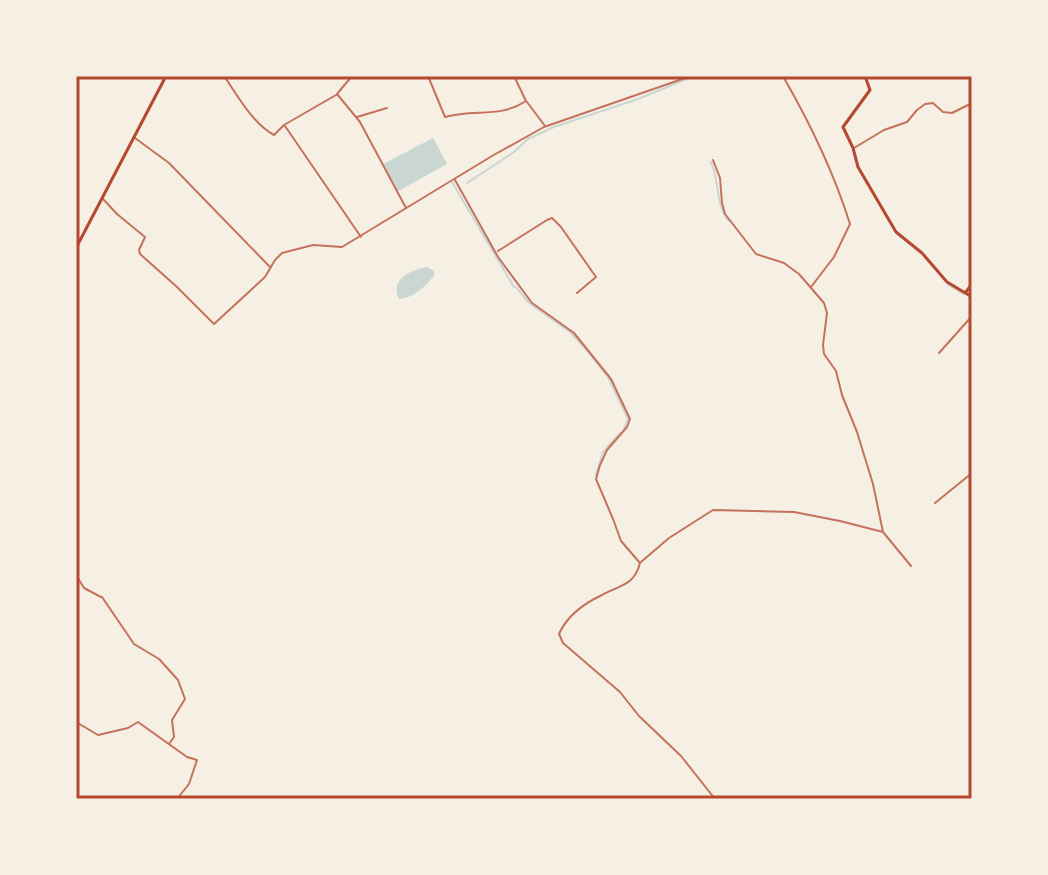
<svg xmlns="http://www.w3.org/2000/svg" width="1048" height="875" font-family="'Source Sans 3',sans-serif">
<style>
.water{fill:#c9d6d2}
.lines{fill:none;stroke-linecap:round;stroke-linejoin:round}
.stream{stroke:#c9d6d2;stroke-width:2}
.minor{stroke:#c5725c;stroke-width:2}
.tertiary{stroke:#c5725c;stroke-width:2}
.secondary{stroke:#b5482f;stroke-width:3}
.neatline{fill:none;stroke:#b5482f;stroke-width:3}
</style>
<rect width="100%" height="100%" fill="#f6efe4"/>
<path class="water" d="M 433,138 L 447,164 L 398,191 L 383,164 Z
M 427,267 L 434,271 L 434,276 C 425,286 414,298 399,299 C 390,278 410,271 427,267 Z"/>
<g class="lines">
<path class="stream" d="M 711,162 C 720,181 715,206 729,221
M 452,182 L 514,287
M 467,183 L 514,152 L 528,139 L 554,127 L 638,99 L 694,76
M 947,284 L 963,294
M 516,287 L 529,303 L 570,332 L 585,348 L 608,377 L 628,419 L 624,429
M 596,475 L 603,452 L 620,433"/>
<path class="minor" d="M 285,126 L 361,237
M 135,138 L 169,163 L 270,267
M 713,160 L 720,178 L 722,203 L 725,214 L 756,254 L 784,263 L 799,274 L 824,303 L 827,313 L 823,345 L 824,354 L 836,371 L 842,395 L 857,432 L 873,484 L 883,532 L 911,566
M 455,180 L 498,257 L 532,303 L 574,333 L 611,379 L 630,419 L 627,427 L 607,450 L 600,465 L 596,479 L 613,519 L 621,541 L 640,563 C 634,586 620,585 602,595 C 585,603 567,616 559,634 L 563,643 L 620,692 L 639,716 L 681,756 L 715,799
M 498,251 L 547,220 L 552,218 L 561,227 L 596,277 L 577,293
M 935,503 L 972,473
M 641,562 L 669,538 L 713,510 L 794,512 L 840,521 L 883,532
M 76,575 L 84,588 L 101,597"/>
<path class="tertiary" d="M 224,76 C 238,96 253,124 274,135 L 284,125 L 336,95
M 352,76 L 337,94 L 360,122 L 406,208
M 428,76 L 445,117 C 475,108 499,119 526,101 L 514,76
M 784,78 C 811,125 834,173 850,224 L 834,257 L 811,287
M 527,102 L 545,126
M 357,117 L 387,108
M 854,148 L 884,130 L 907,122 L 917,110 L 925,104 L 933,103 L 943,112 L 952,113 L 972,103
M 103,199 L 117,214 L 145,237 L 139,250 L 140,254 L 177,287 L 214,324 L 265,277 L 275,260 L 282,253 L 313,245 L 342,247 L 492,156 L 544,127 L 691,76
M 939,353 L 972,316
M 102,597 L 134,644 L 159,659 L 178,680 L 185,699 L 172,720 L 174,737 L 169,744
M 76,722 L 98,735 L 128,728 L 138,722 L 187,757 L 197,760 L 189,784 L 177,799"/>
<path class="secondary" d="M 865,76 L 870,90 L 843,127 L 853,148 L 858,167 L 896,232 L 922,253 L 947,282 L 972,297
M 76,248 L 166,76
M 965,293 L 972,284"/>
</g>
<rect width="1048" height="875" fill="none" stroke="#f6efe4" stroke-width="156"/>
<rect x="78" y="78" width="892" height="719" class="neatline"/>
</svg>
